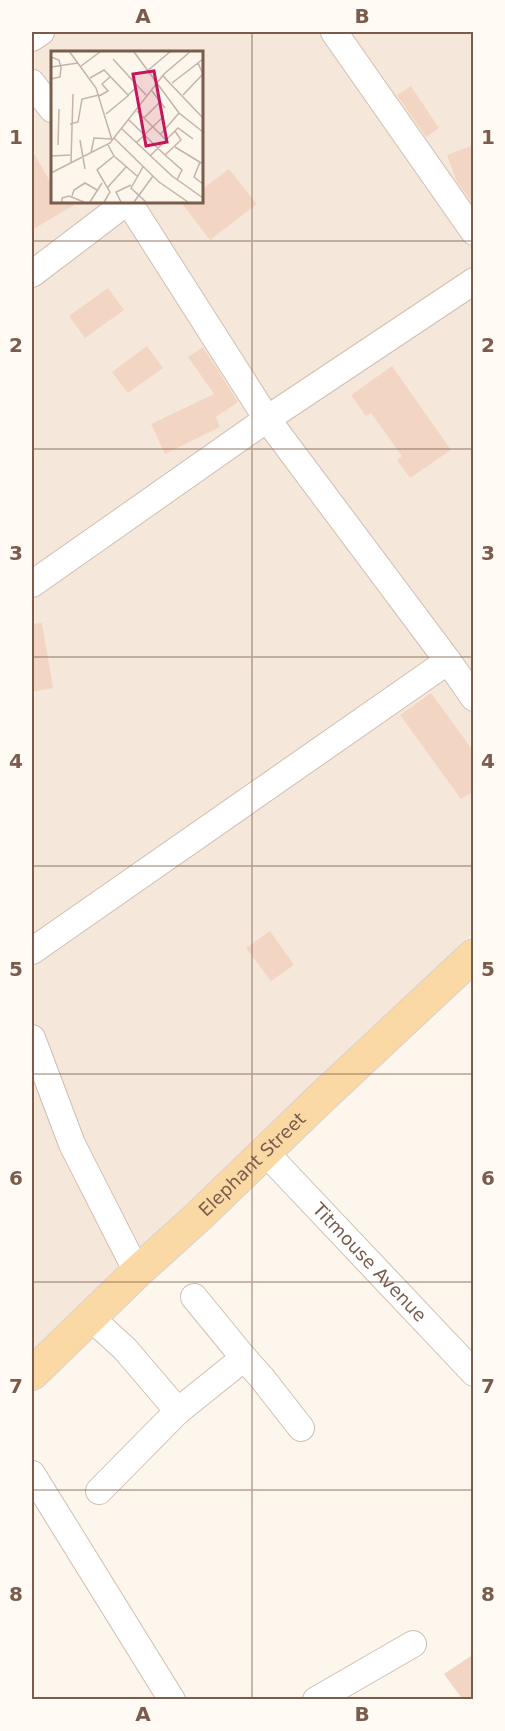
<svg xmlns="http://www.w3.org/2000/svg" width="505" height="1731" font-family="'DejaVu Sans',sans-serif">
<style>
.residential{fill:#f5e8da;fill-rule:evenodd}
.building{fill:#f3d5c3}
.lines{fill:none;stroke-linecap:round;stroke-linejoin:round}
.minor-casing{stroke:#d1beb0;stroke-width:28}
.major-casing{stroke:#dad1cd;stroke-width:34}
.minor{stroke:#fff;stroke-width:26}
.major{stroke:#fbd9a5;stroke-width:32}
.grid{fill:none;stroke:#7a5c4d;stroke-width:1.5;stroke-opacity:0.55}
.labels{text-anchor:middle;stroke-width:6;stroke-linejoin:round;paint-order:stroke}
.street-label{font-size:18px;fill:#7a5c4d;stroke:#fffaf3}
.inset-road{fill:none;stroke:#c5b3a7;stroke-width:1.5}
.view{fill:#c2185b;fill-opacity:0.15;stroke:#c2185b;stroke-width:3}
.inset-edge{fill:none;stroke:#7a5c4d;stroke-width:3}
.neatline{fill:none;stroke:#7a5c4d;stroke-width:2}
.grid-label{font-size:20px;text-anchor:middle;font-weight:bold;fill:#7a5c4d}
</style>
<rect width="100%" height="100%" fill="#fdf6ec"/>
<path class="residential" d="M 32,32 L 473,32 L 473,933 L 32,1352 ZM 52,52 L 201,52 L 201,201 L 52,201 Z"/>
<path class="building" d="M 411,86 L 439,128 L 426,137 L 397,95 Z
M 474,145 L 474,205 L 457,182 L 447,155 Z
M 32,150 L 52,185 L 52,201 L 81,201 L 32,230 Z
M 229,169 L 257,204 L 210,240 L 180,201 L 201,201 L 201,190 Z
M 108,288 L 124,310 L 85,338 L 69,316 Z
M 147,346 L 163,368 L 128,393 L 112,372 Z
M 203,347 L 238,402 L 216,417 L 220,427 L 165,454 L 151,424 L 214,394 L 188,357 Z
M 392,366 L 451,450 L 410,478 L 397,460 L 402,456 L 371,413 L 366,416 L 351,395 Z
M 42,623 L 53,688 L 32,692 L 32,624 Z
M 431,693 L 474,752 L 474,791 L 461,799 L 400,715 Z
M 270,931 L 294,965 L 271,981 L 246,948 Z
M 474,1654 L 474,1700 L 463,1700 L 444,1674 Z"/>
<g class="lines">
<g class="minor-casing">
<g id="minor">
<path d="M 334,32 L 474,232"/>
<path d="M 32,38 L 41,32"/>
<path d="M 32,83 L 52,109"/>
<path d="M 128,201 L 267,419 L 448,661 L 474,698"/>
<path d="M 32,274 L 128,201"/>
<path d="M 32,584 L 267,419 L 474,281"/>
<path d="M 32,951 L 448,661"/>
<path d="M 32,1038 L 72,1144 L 137,1272"/>
<path id="s1" d="M 265,1152 L 474,1373"/>
<path d="M 194,1297 L 244,1358"/>
<path d="M 90,1317 L 125,1349 L 178,1411"/>
<path d="M 32,1474 L 172,1700"/>
<path d="M 99,1491 L 178,1411 L 244,1358 L 262,1378 L 301,1428"/>
<path d="M 316,1700 L 413,1644"/>
</g>
</g>
<g class="major-casing">
<g id="major">
<path id="s2" d="M 32,1374 L 137,1272 L 199,1216 L 319,1100 L 474,955"/>
</g>
</g>
<use href="#minor" class="minor"/>
<use href="#major" class="major"/>
</g>
<path class="grid" d="M 252,32 L 252,1700M 32,241 L 474,241M 32,449 L 474,449M 32,657 L 474,657M 32,866 L 474,866M 32,1074 L 474,1074M 32,1282 L 474,1282M 32,1490 L 474,1490"/>
<g class="labels">
<g class="street-label">
<text dy="6" stroke="none"><textPath href="#s2" startOffset="304">Elephant Street</textPath></text>
<text dy="6" stroke="none"><textPath href="#s1" startOffset="152">Titmouse Avenue</textPath></text>
</g>
</g>
<g transform="translate(51 51)">
<rect width="152" height="152" fill="#fdf6ec"/>
<path class="inset-road" d="M 18,0 L 45,37 L 61,89M 83,1 L 128,62 L 152,81M 0,6 L 8,9 L 10,17 L 9,26 L 0,28M 62,8 L 95,44M 152,8 L 147,12 L 152,23M 30,15 L 49,1M 0,16 L 27,12M 95,21 L 120,0M 112,25 L 152,67M 39,27 L 53,19 L 77,44 L 85,37M 121,32 L 147,12M 101,40 L 114,57M 132,44 L 152,23M 48,45 L 57,40 L 51,33 L 59,26M 86,60 L 115,89M 55,63 L 78,44M 93,67 L 109,51M 78,69 L 114,104 L 130,89 L 124,80M 19,73 L 27,71 L 31,48 L 48,44M 71,78 L 121,125 L 152,147M 109,84 L 128,62M 63,87 L 108,131 L 137,151M 29,89 L 34,118M 85,92 L 113,65M 7,94 L 8,58M 57,94 L 63,105 L 86,125M 124,96 L 152,113M 40,102 L 43,87 L 60,88M 114,104 L 131,119 L 126,129M 0,105 L 19,104M 99,105 L 127,77 L 142,88M 20,111 L 22,43M 149,111 L 143,126 L 152,133M 92,116 L 80,137 L 95,151M 0,122 L 59,92 L 113,23 L 140,0M 56,137 L 75,116M 21,145 L 23,139 L 34,132 L 46,139M 11,151 L 11,147 L 18,145 L 33,151M 39,151 L 51,132M 53,151 L 59,141 L 46,119 L 63,105M 70,151 L 65,141 L 80,134M 83,151 L 102,125"/>
<path class="view" d="M 103,20 L 116,91 L 95,95 L 82,23 Z"/>
<rect width="152" height="152" class="inset-edge"/>
</g>
<rect width="505" height="1731" fill="none" stroke="#fffaf3" stroke-width="66"/>
<rect x="33" y="33" width="439" height="1665" class="neatline"/>
<g class="grid-label">
<text x="143" y="23">A</text>
<text x="362" y="23">B</text>
<text x="16" y="144">1</text>
<text x="488" y="144">1</text>
<text x="16" y="352">2</text>
<text x="488" y="352">2</text>
<text x="16" y="560">3</text>
<text x="488" y="560">3</text>
<text x="16" y="768">4</text>
<text x="488" y="768">4</text>
<text x="16" y="976">5</text>
<text x="488" y="976">5</text>
<text x="16" y="1185">6</text>
<text x="488" y="1185">6</text>
<text x="16" y="1393">7</text>
<text x="488" y="1393">7</text>
<text x="16" y="1601">8</text>
<text x="488" y="1601">8</text>
<text x="143" y="1721">A</text>
<text x="362" y="1721">B</text>
</g>
</svg>
